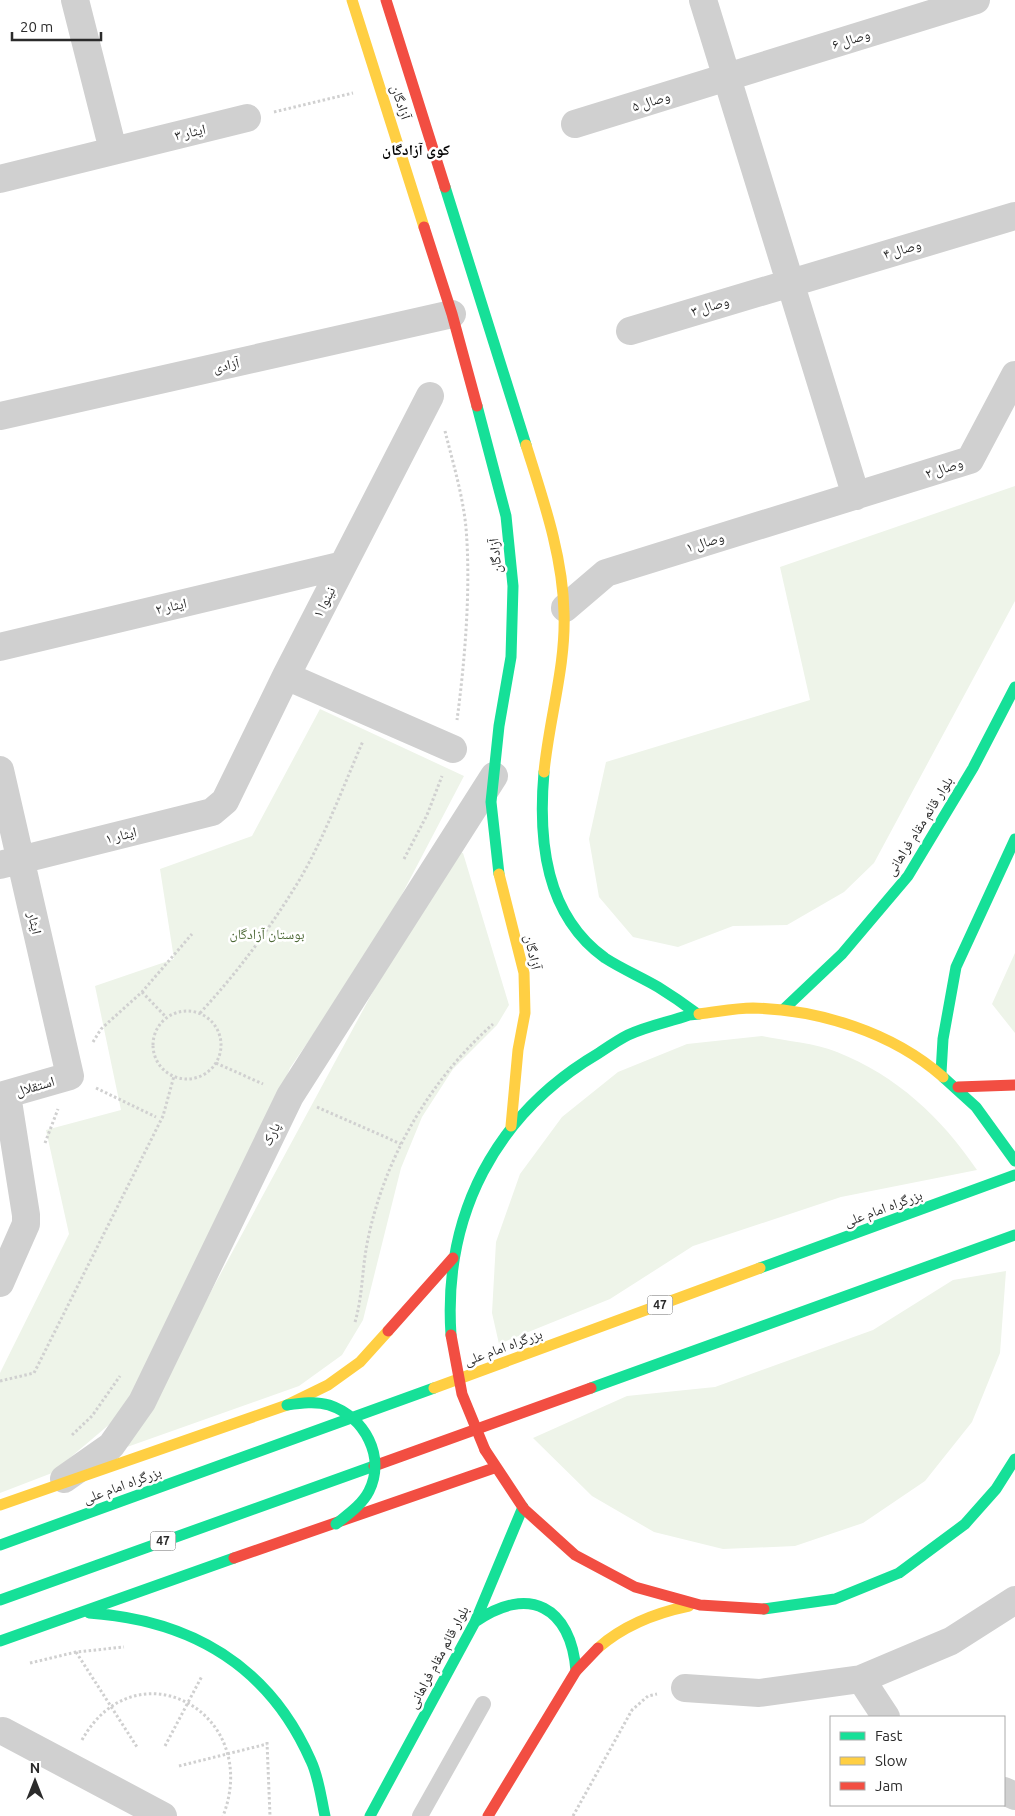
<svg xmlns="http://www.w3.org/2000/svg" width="1015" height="1816" font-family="Ubuntu,'Noto Naskh Arabic',sans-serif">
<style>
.green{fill:#eef4e9}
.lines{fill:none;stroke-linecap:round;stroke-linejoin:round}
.path{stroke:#d0d0d0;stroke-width:3;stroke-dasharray:2.5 2.5;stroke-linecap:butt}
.lane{stroke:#d0d0d0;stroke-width:16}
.street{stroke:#d0d0d0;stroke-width:28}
.fast{stroke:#16e098;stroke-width:11}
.slow{stroke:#ffcf43;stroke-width:11}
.jam{stroke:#f24e42;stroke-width:11}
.fast-bridge{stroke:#16e098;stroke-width:11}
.jam-bridge{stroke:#f24e42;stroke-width:11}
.labels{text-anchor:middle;stroke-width:5;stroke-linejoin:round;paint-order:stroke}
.shield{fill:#fff;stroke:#6b6b6b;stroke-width:1}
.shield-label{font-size:12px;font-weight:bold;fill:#2b2b2b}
.street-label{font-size:14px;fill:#2b2b2b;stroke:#fff}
.park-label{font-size:14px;fill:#4d6937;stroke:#fff}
.neighbourhood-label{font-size:15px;font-weight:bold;fill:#000;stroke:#fff}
</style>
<rect width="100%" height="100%" fill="#fff"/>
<path class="green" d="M 1015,486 L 1015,601 L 874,863 L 844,892 L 787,925 L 733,926 L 678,947 L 633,937 L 599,897 L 589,839 L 606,762 L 810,700 L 780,567 Z
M 320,709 L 464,776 L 377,942 L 290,1068 L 234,1207 L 124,1412 L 52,1473 L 0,1493 L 0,1373 L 69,1234 L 46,1130 L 121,1110 L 95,986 L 174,959 L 160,869 L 252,836 Z
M 450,849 L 463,853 L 509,1005 L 497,1025 L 453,1069 L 422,1117 L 401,1168 L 363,1320 L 342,1355 L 299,1386 L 127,1447 Z
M 1015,953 L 1015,1033 L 992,1004 Z
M 762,1036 C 785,1041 816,1043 837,1052 C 897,1076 941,1117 977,1170 L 841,1197 L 693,1246 L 610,1299 L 499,1344 L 492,1313 L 496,1242 L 520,1174 L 562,1117 L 618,1072 L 687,1044 Z
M 1006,1271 L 1000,1353 L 972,1422 L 925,1481 L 863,1523 L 795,1546 L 723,1549 L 654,1532 L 592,1496 L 533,1438 L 627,1396 L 715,1387 L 873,1330 L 953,1280 Z"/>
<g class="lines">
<path class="path" d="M 274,112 L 353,93
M 445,431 C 453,463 463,496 466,528 C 471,588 465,660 457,720
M 404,859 L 427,815 L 442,776
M 142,992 L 166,1017
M153 1045a34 34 0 1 1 68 0a34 34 0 1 1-68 0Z
M 200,1013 C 238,972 271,927 300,879 C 325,836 343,787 363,741
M 93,1042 L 101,1029 L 142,992 L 192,934
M 216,1063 L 263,1084
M 96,1088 L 156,1117
M 317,1107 L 401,1144
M 45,1143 L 58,1109
M 355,1322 C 363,1295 362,1266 368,1239 C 385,1157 430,1080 493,1024
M 0,1381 L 34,1373 L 163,1116 L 174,1076
M 72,1435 L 92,1416 L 120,1376
M 76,1652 L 137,1747
M 30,1663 L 76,1652 L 124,1647
M 82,1740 C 136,1643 263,1713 223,1816
M 267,1742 L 270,1816
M 165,1746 L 202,1676
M 179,1766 L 267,1744
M 573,1816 L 632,1710 L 648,1696 L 657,1694"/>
<path class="lane" d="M 420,1816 L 483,1704"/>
<path class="street" d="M 75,0 L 113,150
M 703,0 L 856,496
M 575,124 L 976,0
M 0,179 L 247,118
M 630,331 L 1015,216
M 0,416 L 452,314
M 565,608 L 606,573 L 970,460 L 1015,375
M 0,647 L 343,565
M 286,676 L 453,749
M 0,770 L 70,1076 L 0,1096
M 0,865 L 212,812 L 225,801 L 286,676 L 430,396
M 0,1283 L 26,1224 L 26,1215 L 7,1095
M 64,1479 L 111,1446 L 142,1402 L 290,1096 L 494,776
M 861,1679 L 886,1717
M 685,1688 L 759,1693 L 861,1679 L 951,1641 L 1015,1600
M 3,1731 L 163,1816
M 1004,1791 L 1015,1796"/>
<path class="fast" d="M 445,187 L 526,445
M 477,406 L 506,516 L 513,586 L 511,657 L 499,726 L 491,802 L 499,874
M 544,772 C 538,840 545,915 605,958 C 622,969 641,977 658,987 C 671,995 684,1004 696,1013
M 784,1009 L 842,954 L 908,876 L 973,768 L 1015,687
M 941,1073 L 943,1039 L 956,967 L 1015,839
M 943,1077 L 976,1107 L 1015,1161
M 760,1268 L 1015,1175
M 451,1335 C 443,1215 495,1114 599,1053 C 608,1047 618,1040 628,1035 C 647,1026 669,1022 689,1015 L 699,1014
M 591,1388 L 1015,1235
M 0,1545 L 434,1388
M 0,1600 L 374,1466
M 764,1609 L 835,1599 L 899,1573 L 965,1524 L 996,1489 L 1015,1459
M 89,1613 C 190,1620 269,1665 311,1761 C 319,1778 321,1798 325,1816
M 475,1622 C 529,1584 571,1607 576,1671
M 0,1641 L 234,1558
M 370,1816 L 475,1622 L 523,1507"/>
<path class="slow" d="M 352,0 L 424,227
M 526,445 C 543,499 563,556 564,613 C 566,666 549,719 544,772
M 499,874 L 524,973 L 525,1013 L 518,1050 L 511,1126
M 699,1014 C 717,1012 735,1008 753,1008 C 820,1010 892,1032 943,1077
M 434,1388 L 760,1268
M 0,1505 L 287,1405 L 328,1385 L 360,1362 L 388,1331
M 598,1648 C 624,1625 655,1613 689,1606"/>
<path class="jam" d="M 386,0 L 445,187
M 424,227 L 452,314 L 477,406
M 958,1087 L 1015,1085
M 388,1331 L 453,1258
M 485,1450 L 524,1509 L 575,1555 L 635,1587 L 700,1605 L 764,1609
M 374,1466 L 591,1388
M 234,1558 L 494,1468
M 488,1816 L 576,1671 L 598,1648"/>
<path class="fast-bridge" d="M 287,1405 C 301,1403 316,1401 329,1405 C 365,1417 386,1457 369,1491 C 362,1505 347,1515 336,1524"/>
<path class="jam-bridge" d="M 451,1335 L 462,1394 L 485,1450"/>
</g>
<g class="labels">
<g class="shield">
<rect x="647.5" y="1295.5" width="25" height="19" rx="4"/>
<rect x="150.5" y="1531.5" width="25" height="19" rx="4"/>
</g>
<g class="shield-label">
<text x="660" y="1309">47</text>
<text x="163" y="1545">47</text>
</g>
<g class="street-label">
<text transform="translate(851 39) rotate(-17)" y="5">وصال ۶</text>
<text transform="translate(651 101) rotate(-17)" y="5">وصال ۵</text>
<text transform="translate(401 102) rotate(72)" y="5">آزادگان</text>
<text transform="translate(190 132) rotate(-13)" y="5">ایثار ۳</text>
<text transform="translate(902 249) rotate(-16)" y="5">وصال ۴</text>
<text transform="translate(710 306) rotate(-17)" y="5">وصال ۳</text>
<text transform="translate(226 365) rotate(-13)" y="5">آزادی</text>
<text transform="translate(944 468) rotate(-18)" y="5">وصال ۲</text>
<text transform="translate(705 542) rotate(-17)" y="5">وصال ۱</text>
<text transform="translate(495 556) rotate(-96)" y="5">آزادگان</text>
<text transform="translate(324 602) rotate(-63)" y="5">نینوا ۱</text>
<text transform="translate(171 606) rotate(-13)" y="5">ایثار ۲</text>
<text transform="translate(919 826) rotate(-58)" y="5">بلوار قائم مقام فراهانی</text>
<text transform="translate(121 835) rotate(-14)" y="5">ایثار ۱</text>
<text transform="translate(35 923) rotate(77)" y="5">ایثار</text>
<text transform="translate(533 952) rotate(78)" y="5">آزادگان</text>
<text transform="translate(35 1086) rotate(-16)" y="5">استقلال</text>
<text transform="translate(271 1134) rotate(-64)" y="5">پارک</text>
<text transform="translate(883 1208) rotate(-20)" y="5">بزرگراه امام علی</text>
<text transform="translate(503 1347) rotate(-20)" y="5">بزرگراه امام علی</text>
<text transform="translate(122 1485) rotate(-20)" y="5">بزرگراه امام علی</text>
<text transform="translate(438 1657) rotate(-62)" y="5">بلوار قائم مقام فراهانی</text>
</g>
<g class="park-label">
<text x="267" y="939">بوستان آزادگان</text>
</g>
<g class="neighbourhood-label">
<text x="416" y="155">کوی آزادگان</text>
</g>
</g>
<rect x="830" y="1716" width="175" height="90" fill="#ffffff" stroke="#aaaaaa"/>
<rect x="840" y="1732" width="25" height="8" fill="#16e098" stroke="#aaaaaa"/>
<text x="875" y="1741" font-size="15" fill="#2b2b2b">Fast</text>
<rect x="840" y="1757" width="25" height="8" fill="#ffcf43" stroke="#aaaaaa"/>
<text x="875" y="1766" font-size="15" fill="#2b2b2b">Slow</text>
<rect x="840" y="1782" width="25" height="8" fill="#f24e42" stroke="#aaaaaa"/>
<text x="875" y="1791" font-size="15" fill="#2b2b2b">Jam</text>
<g transform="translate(35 1781)" stroke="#ffffff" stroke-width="4" paint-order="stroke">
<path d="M0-4L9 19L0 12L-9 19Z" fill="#2b2b2b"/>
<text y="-8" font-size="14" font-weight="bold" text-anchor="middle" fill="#2b2b2b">N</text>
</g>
<path d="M12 32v8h89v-8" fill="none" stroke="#2b2b2b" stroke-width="2.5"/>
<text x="20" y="32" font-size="15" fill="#2b2b2b" stroke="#ffffff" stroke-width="4" paint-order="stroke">20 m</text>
</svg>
